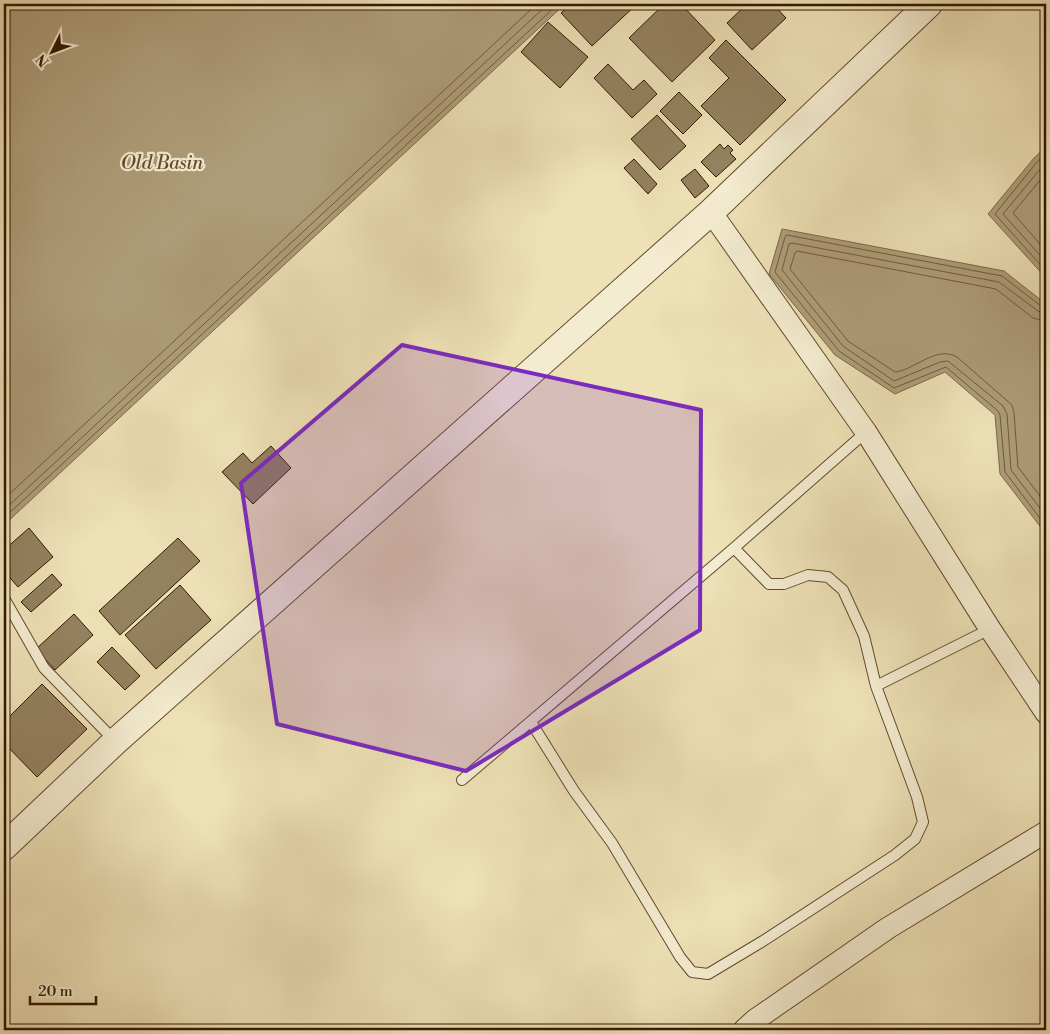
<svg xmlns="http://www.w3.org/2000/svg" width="1050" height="1034" font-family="'Libre Bodoni',serif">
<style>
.water{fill:#ae9d78;stroke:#7d6848}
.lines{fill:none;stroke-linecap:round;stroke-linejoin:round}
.shore{stroke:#705a3c;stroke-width:1}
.building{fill:#94815f;stroke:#331800}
.service-casing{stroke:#624a2e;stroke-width:12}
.minor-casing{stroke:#624a2e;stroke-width:23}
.tertiary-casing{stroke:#624a2e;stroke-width:28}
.service{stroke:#f4ecd0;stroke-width:10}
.minor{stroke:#f4ecd0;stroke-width:21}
.tertiary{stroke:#f4ecd0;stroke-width:26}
.marked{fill:#7b2cbf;fill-opacity:0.2;stroke:#7b2cbf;stroke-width:4;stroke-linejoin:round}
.labels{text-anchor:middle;stroke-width:4.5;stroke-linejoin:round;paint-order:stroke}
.water-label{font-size:19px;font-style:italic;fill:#644d30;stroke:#f4ecd0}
</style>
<rect width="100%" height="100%" fill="#eee1b6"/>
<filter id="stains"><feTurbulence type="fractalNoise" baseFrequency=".004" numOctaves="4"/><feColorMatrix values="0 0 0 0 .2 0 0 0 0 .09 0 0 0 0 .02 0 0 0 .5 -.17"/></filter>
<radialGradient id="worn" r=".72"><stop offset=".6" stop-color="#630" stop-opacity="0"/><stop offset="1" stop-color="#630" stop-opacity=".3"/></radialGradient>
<path class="water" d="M 4,4 L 565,4 L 4,525 Z
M 1046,147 L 1046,278 L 988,214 L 1034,158 Z
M 782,229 L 1004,271 L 1046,304 L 1046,534 L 1000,474 L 995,415 L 945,372 L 895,394 L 835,355 L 769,274 Z"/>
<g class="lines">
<path class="shore" d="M 1046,154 L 1037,162 L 995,214 L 1046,271
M 1046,162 L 1003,214 L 1046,262
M 1046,173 L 1013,213 L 1046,251
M 1046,307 L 1041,306 L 1002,276 L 787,235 L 785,237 L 775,272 L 839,351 L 894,388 L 946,367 L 998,411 L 1000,415 L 1005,472 L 1046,526
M 1046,314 L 1038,311 L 999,282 L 792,243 L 789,244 L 782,270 L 843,346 L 894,381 L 940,362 L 948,361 L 1003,406 L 1007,414 L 1011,470 L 1046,516
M 1046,321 L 1033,318 L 996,289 L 797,251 L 795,253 L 790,269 L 848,341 L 895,372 C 915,370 936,345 957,357 L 1012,405 L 1014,413 L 1018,467 L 1046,504
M 4,499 L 537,4
M 4,510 L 548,4
M 4,518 L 558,4"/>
</g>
<path class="building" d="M 571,4 L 637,4 L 592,46 L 561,13 Z
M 664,4 L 681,4 L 715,40 L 672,82 L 629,38 Z
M 747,4 L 773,4 L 786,18 L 752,50 L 727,23 Z
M 548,22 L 588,57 L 560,88 L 521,52 Z
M 726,40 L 786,100 L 740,145 L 701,106 L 729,78 L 709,58 Z
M 608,64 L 633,90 L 644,80 L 657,94 L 632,118 L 594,78 Z
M 679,92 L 702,115 L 683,134 L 660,111 Z
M 657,115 L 686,146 L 660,170 L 631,139 Z
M 720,144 L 724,149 L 728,145 L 733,150 L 730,153 L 736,159 L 716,177 L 701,162 Z
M 634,159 L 657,184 L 648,194 L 624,168 Z
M 695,169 L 709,186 L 695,198 L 681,180 Z
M 271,446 L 291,468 L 253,504 L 222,472 L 243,453 L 252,463 Z
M 29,528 L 53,557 L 18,587 L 4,571 L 4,550 Z
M 178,538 L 200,561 L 120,635 L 99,611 Z
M 52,574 L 62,585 L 31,612 L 21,602 Z
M 180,585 L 211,620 L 156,669 L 125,635 Z
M 74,614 L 93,635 L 55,670 L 36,649 Z
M 112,647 L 140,676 L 125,690 L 97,662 Z
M 42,684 L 87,729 L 37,777 L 4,743 L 4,722 Z"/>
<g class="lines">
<g class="service-casing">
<path id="service" d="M 4,598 L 44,668 L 115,741
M 876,686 L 990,629
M 531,722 L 574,791 L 612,843 L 680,957 L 692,972 L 708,974 L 763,941 L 895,855 L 915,839 L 923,822 L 917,797 L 876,686 L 864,636 L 843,590 L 828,577 L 808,575 L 784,584 L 769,584 L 734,548
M 462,780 L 734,548 L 866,432"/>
</g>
<g class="minor-casing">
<path id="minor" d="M 711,212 L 866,432 L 990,629 L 1046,713
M 744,1030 L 755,1020 L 888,928 L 1046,832"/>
</g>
<g class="tertiary-casing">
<path id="tertiary" d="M 4,847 L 116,741 L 711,212 L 929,4"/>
</g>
<use href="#service" class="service"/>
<use href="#minor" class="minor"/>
<use href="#tertiary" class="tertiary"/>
</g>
<path class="marked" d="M 402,345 L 701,410 L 700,630 L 466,771 L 277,724 L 241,483 Z"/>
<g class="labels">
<g class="water-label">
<text x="162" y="169">Old Basin</text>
</g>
</g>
<rect width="1050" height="1034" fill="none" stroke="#eee1b6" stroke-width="20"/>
<rect x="5" y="5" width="1040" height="1024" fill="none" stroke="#331800" stroke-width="2.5"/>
<rect x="10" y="10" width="1030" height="1014" fill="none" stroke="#331800"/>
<g transform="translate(52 52) rotate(228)" stroke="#f4ecd0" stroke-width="4" paint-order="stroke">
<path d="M0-4L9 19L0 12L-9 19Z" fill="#331800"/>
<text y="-8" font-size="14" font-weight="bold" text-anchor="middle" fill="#331800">N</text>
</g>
<path d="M30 996v8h66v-8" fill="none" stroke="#331800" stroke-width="2.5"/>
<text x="38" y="996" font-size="15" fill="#331800" stroke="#f4ecd0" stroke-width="4" paint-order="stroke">20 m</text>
<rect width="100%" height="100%" filter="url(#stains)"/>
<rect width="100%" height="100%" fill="url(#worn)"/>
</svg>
